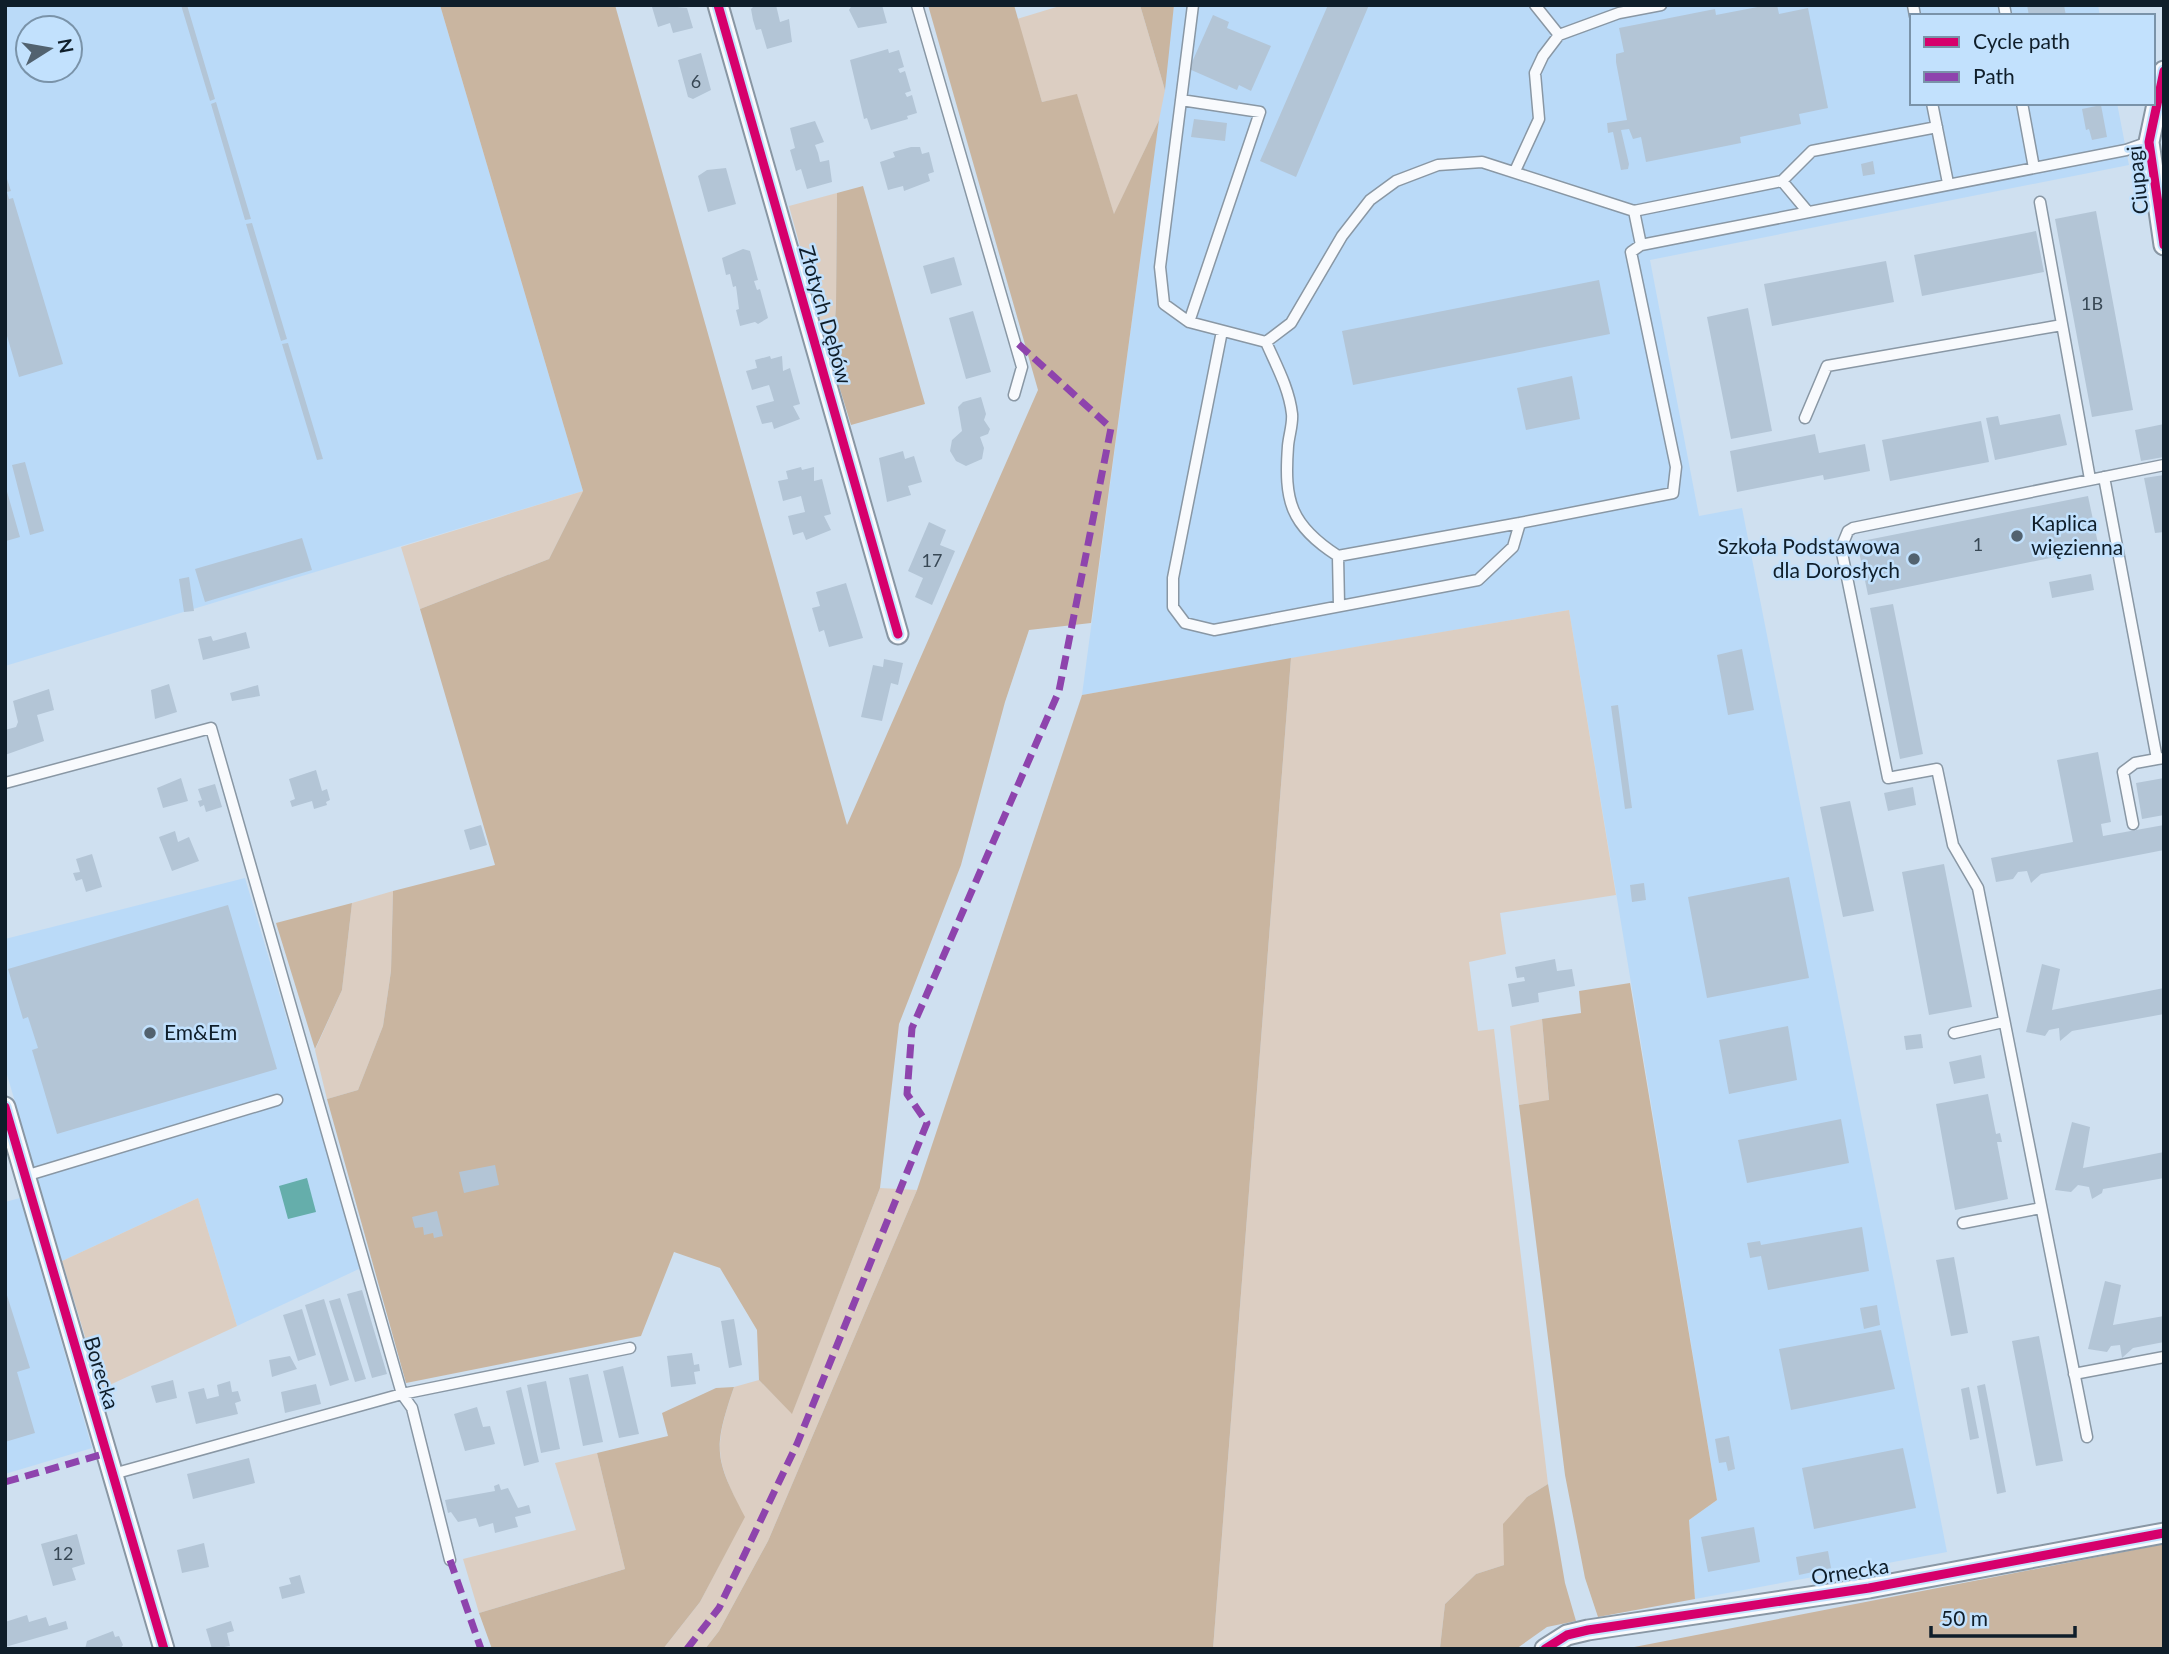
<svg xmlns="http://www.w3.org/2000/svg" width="2169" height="1654" font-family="Lato,sans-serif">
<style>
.built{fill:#badaf8;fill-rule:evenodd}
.green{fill:#dccec2}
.forest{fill:#c9b5a0}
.water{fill:#65aeab}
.building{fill:#b3c5d6}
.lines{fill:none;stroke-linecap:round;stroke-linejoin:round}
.lane-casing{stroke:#8997a4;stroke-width:13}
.street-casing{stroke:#8997a4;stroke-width:23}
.lane{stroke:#f8fafd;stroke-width:10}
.street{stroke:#f8fafd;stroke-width:19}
.quiet{stroke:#8e44ad;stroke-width:7;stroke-dasharray:14 7;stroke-linecap:butt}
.cycleway-casing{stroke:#c2e1fd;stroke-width:13}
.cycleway{stroke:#d6006c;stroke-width:9}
.poi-dot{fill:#52626f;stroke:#c2e1fd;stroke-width:2.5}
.labels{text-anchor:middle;stroke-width:5;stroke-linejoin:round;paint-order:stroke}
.number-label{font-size:18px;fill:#384855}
.street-label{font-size:21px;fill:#0f1e2a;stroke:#c2e1fd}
.poi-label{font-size:21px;fill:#0f1e2a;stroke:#c2e1fd;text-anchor:start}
</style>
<rect width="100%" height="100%" fill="#cfe0f0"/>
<path class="built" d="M 5,5 L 440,5 L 583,491 L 5,666 ZM 28,28 L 70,28 L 70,70 L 28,70 Z
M 1174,5 L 2098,5 L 2100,16 L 1912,16 L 1912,103 L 2117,103 L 2129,165 L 1650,260 L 1699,516 L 1742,508 L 1947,1552 L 1695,1599 L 1689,1520 L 1717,1500 L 1569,610 L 1082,695 Z
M 245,878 L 361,1268 L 237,1326 L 198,1198 L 62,1261 L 5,1068 L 5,939 Z
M 20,1198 L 92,1448 L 5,1474 L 5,1202 Z"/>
<path class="green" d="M 1063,5 L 1140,5 L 1165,90 L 1159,120 L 1114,215 L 1077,95 L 1042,102 L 1017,19 Z
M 837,193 L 836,306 L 832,363 L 789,206 Z
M 583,491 L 549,559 L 420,609 L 401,547 Z
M 1569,610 L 1616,895 L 1500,913 L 1506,954 L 1469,962 L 1478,1031 L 1494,1029 L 1548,1484 L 1527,1497 L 1504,1565 L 1476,1574 L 1445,1604 L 1440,1648 L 1213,1649 L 1291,658 Z
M 393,891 L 391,971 L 383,1026 L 358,1090 L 327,1099 L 315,1050 L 342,990 L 352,903 Z
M 1542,1019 L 1549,1101 L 1519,1105 L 1510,1026 Z
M 880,1188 L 917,1190 L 768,1541 L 719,1631 L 705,1649 L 663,1649 L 700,1602 L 744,1517 C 715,1458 713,1449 734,1387 L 759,1380 L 792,1413 Z
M 198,1198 L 237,1326 L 101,1389 L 62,1261 Z
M 597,1453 L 625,1569 L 479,1613 L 463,1559 L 576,1530 L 555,1463 Z"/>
<path class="forest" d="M 440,5 L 615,5 L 847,825 L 1038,390 L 928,5 L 1014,5 L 1042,102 L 1077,94 L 1114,214 L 1159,120 L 1091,623 L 1029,630 L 1005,702 L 961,865 L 899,1024 L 880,1188 L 792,1414 L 759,1380 L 757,1330 L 720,1268 L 674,1252 L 641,1336 L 406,1383 L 327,1099 L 358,1090 L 383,1026 L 391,971 L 393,891 L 495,865 L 420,609 L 549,559 L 583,491 Z
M 1140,5 L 1174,5 L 1165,90 Z
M 863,186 L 925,404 L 851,425 L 832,363 L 836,306 L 837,193 Z
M 1291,658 L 1213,1649 L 705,1649 L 719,1631 L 768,1541 L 917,1190 L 1082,695 Z
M 352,903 L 342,990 L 315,1049 L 276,923 Z
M 1630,983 L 1717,1500 L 1689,1520 L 1695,1599 L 1598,1617 L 1585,1578 L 1565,1475 L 1519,1105 L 1549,1100 L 1542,1019 L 1581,1013 L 1579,991 Z
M 734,1387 C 713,1449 714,1458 745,1517 L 700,1602 L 663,1649 L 492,1649 L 479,1613 L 625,1569 L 597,1453 L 668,1436 L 662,1413 L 716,1388 Z
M 1548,1484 L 1565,1583 L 1576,1621 L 1547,1627 L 1516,1649 L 1436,1649 L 1440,1648 L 1445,1604 L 1476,1574 L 1504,1565 L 1503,1524 L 1527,1497 Z
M 2164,1544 L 2164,1649 L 1624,1649 Z"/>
<path class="water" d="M 307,1178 L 316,1212 L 288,1219 L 279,1186 Z"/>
<path class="building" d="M 181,5 L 187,5 L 215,99 L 210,101 Z
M 658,5 L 687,8 L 693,28 L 673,33 L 670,23 L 658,27 L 652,7 Z
M 755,5 L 776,5 L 780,22 L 789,19 L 792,42 L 767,49 L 761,29 L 756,30 L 753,20 L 751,9 Z
M 852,5 L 882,5 L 887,23 L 858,28 L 849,10 Z
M 1328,5 L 1369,5 L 1296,177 L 1260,161 Z
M 1768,5 L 1777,5 L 1779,14 L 1808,8 L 1828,108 L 1799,114 L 1801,124 L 1740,137 L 1741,143 L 1646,162 L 1641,137 L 1633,139 L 1629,129 L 1621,130 L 1629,164 L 1628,169 L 1621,170 L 1613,132 L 1608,133 L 1607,123 L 1627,120 L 1616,62 L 1616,54 L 1624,52 L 1619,28 L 1715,9 L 1716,15 Z
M 2027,5 L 2064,5 L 2066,16 L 2029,16 Z
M 1213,15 L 1229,22 L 1227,28 L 1271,46 L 1251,91 L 1239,85 L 1237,90 L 1189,69 Z
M 888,49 L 889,53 L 899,50 L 904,67 L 898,69 L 900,73 L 905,71 L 911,91 L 905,93 L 907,97 L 912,95 L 917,113 L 907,116 L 908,119 L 871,130 L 867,118 L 864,119 L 850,60 Z
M 701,53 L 711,90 L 693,99 L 688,97 L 678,60 Z
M 216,102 L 251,219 L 245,220 L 211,104 Z
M 2101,105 L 2107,137 L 2092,140 L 2089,129 L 2086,130 L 2082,109 Z
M 1194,119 L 1227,123 L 1225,141 L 1191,137 Z
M 815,121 L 824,142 L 815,145 L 818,153 L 820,162 L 829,160 L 832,182 L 807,189 L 801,169 L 796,171 L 790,150 L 795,148 L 790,128 Z
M 911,147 L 920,147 L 922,154 L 929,152 L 934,172 L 928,174 L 930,181 L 904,191 L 903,186 L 888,190 L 880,162 L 895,157 L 893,152 Z
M 1873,161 L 1875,174 L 1863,176 L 1861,164 Z
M 726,168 L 736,204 L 708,212 L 698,176 L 707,170 Z
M 5,173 L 11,191 L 7,192 L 9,199 L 13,198 L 63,364 L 19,377 L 5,329 Z
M 2096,211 L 2133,410 L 2092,417 L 2055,219 Z
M 252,223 L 287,339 L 281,341 L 246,224 Z
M 2036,231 L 2044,272 L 1922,296 L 1914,255 Z
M 743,249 L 750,251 L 758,280 L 754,281 L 757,290 L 760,289 L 768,318 L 758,324 L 755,322 L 740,326 L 736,310 L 739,309 L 736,286 L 733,287 L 730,274 L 726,275 L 722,258 Z
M 954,257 L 962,285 L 931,294 L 923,266 Z
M 1886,261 L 1894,302 L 1772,326 L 1764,284 Z
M 1599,280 L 1610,334 L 1353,385 L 1342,331 Z
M 1748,308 L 1772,431 L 1731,439 L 1707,317 Z
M 973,311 L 991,372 L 966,379 L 949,318 Z
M 288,343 L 323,459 L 317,460 L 282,344 Z
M 770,356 L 771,359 L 782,356 L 783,371 L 790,368 L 800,404 L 793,406 L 800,419 L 774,429 L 772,422 L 762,424 L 756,406 L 774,401 L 769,385 L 752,390 L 746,371 L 757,368 L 755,360 Z
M 1572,376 L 1580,419 L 1526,430 L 1517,388 Z
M 981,397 L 986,414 L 984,420 L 990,429 L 988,434 L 980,437 L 984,448 L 982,459 L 966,466 L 956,461 L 950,451 L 952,440 L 962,431 L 958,407 L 963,402 Z
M 2060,414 L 2067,445 L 1995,460 L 1986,418 L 1998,416 L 2000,425 Z
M 1981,421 L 1989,462 L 1890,481 L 1882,440 Z
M 2164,424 L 2164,457 L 2141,461 L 2135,430 Z
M 1815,434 L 1819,453 L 1865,444 L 1870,471 L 1824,480 L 1823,475 L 1737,492 L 1730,451 Z
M 903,451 L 905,459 L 914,456 L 922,482 L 908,486 L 911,495 L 887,502 L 879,458 Z
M 25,462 L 44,531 L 30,535 L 12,465 Z
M 801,467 L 802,470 L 814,467 L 814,481 L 822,479 L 831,514 L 824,516 L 831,530 L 806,540 L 803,532 L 793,535 L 788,516 L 805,512 L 801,496 L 783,501 L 778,481 L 788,479 L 786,471 Z
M 2164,475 L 2164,532 L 2155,533 L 2144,478 Z
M 6,488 L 20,537 L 6,541 L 5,537 Z
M 2088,496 L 2099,548 L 1868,595 L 1857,542 Z
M 929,522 L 946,530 L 940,545 L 955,551 L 932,605 L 915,597 L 923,578 L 908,571 Z
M 302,538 L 312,570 L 205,602 L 195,569 Z
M 2091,574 L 2094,590 L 2052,598 L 2049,582 Z
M 189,577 L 194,611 L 184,612 L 179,579 Z
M 846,583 L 863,638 L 829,647 L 824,630 L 819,632 L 812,608 L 820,606 L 816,592 Z
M 1893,604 L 1923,754 L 1900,759 L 1870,608 Z
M 246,632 L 250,648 L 203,660 L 198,639 L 211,636 L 213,641 Z
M 1742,649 L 1754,710 L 1728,715 L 1717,655 Z
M 884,659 L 903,663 L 898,685 L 891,683 L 882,721 L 861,717 L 873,665 L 883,667 Z
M 169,684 L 177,712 L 155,719 L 151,690 Z
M 258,685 L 260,696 L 232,701 L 230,693 Z
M 49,689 L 54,710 L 37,715 L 44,741 L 5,755 L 5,730 L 16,727 L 18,722 L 13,701 Z
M 1618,705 L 1632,808 L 1625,809 L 1611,706 Z
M 2098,752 L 2111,822 L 2101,824 L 2103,836 L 2164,825 L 2164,850 L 2041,874 L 2031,883 L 2027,871 L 2018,872 L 2013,879 L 1996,882 L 1991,858 L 2073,842 L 2057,760 Z
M 316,770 L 322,791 L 327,789 L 330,800 L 326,802 L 327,805 L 314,809 L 312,801 L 292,807 L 290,801 L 295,799 L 289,779 Z
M 181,778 L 188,801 L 163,808 L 157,788 Z
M 2164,778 L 2164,815 L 2142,819 L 2136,783 Z
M 215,784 L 222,807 L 206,812 L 204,805 L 200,807 L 198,801 L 202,800 L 198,789 Z
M 1913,787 L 1916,805 L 1888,811 L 1884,793 Z
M 1850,801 L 1874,911 L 1843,917 L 1820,807 Z
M 481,825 L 487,845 L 470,850 L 464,830 Z
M 175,831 L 178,842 L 189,837 L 199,861 L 172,871 L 159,837 Z
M 92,854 L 102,887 L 86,892 L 82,879 L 76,881 L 73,873 L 80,872 L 76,859 Z
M 1944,864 L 1972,1007 L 1929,1015 L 1902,872 Z
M 1789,877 L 1809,978 L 1707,998 L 1688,897 Z
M 1644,883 L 1646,900 L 1632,902 L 1630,885 Z
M 228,905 L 277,1069 L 57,1134 L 32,1050 L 38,1048 L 28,1017 L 23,1019 L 8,969 Z
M 1555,959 L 1557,971 L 1572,969 L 1575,986 L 1538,993 L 1539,1002 L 1512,1007 L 1508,984 L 1525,981 L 1524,977 L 1517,978 L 1515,967 Z
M 2042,964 L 2060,969 L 2052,1010 L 2164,988 L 2164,1014 L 2072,1031 L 2060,1041 L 2059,1028 L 2049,1030 L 2045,1036 L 2026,1032 Z
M 1788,1026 L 1797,1080 L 1729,1094 L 1719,1040 Z
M 1921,1034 L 1923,1048 L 1906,1050 L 1904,1036 Z
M 1981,1055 L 1985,1078 L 1954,1084 L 1949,1062 Z
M 1988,1094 L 1996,1134 L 2000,1133 L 2002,1142 L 1997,1142 L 2008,1199 L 1955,1210 L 1936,1104 Z
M 1841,1119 L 1849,1163 L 1747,1183 L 1738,1140 Z
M 2072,1122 L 2090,1127 L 2083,1168 L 2164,1152 L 2164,1178 L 2103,1189 L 2102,1193 L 2092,1199 L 2089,1187 L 2078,1185 L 2071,1192 L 2055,1190 Z
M 495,1165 L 499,1185 L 464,1193 L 459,1172 Z
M 437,1211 L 443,1236 L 434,1238 L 433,1233 L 424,1235 L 423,1227 L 415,1228 L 412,1217 Z
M 1862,1227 L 1869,1271 L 1768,1290 L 1761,1256 L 1750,1258 L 1747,1243 L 1760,1241 L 1761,1245 Z
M 1954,1257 L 1968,1333 L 1951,1336 L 1936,1260 Z
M 2105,1281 L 2121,1285 L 2113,1325 L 2164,1316 L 2164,1342 L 2133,1348 L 2122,1358 L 2120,1345 L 2111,1346 L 2107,1352 L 2088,1349 Z
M 5,1289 L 30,1368 L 17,1372 L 35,1433 L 5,1442 Z
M 362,1290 L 387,1374 L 372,1378 L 347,1294 Z
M 340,1298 L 366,1379 L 355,1382 L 329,1301 Z
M 324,1299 L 349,1380 L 330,1386 L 305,1305 Z
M 1877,1305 L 1880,1325 L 1864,1329 L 1860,1308 Z
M 302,1309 L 316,1355 L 298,1361 L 283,1315 Z
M 734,1319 L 742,1365 L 729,1368 L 721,1321 Z
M 1881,1330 L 1895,1389 L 1791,1410 L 1779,1349 Z
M 2039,1336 L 2063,1461 L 2036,1466 L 2012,1341 Z
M 692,1353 L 694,1365 L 699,1364 L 700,1371 L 694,1372 L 696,1384 L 671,1387 L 667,1356 Z
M 290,1356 L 297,1369 L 272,1377 L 269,1360 Z
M 623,1366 L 639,1434 L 619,1438 L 603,1371 Z
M 588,1374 L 603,1442 L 583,1446 L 569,1378 Z
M 173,1380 L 177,1398 L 156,1403 L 151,1386 Z
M 230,1381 L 232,1392 L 238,1391 L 241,1401 L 235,1403 L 238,1414 L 196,1424 L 188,1392 L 204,1388 L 207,1399 L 219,1396 L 217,1385 Z
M 546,1381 L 560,1449 L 541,1453 L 527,1385 Z
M 316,1384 L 321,1404 L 285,1413 L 281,1392 Z
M 1985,1384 L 2006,1492 L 1997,1494 L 1977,1386 Z
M 521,1387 L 539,1462 L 524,1466 L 506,1391 Z
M 1969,1387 L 1979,1438 L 1970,1440 L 1961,1389 Z
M 477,1407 L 483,1427 L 490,1426 L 495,1444 L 465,1451 L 454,1414 Z
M 1729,1436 L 1735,1469 L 1728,1471 L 1726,1462 L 1719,1463 L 1715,1439 Z
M 1903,1448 L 1916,1508 L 1814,1529 L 1802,1468 Z
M 249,1458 L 255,1483 L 193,1499 L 187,1474 Z
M 499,1484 L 501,1490 L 508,1488 L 518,1508 L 529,1505 L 531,1513 L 515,1517 L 518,1527 L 495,1533 L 493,1523 L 479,1527 L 476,1518 L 458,1522 L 451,1512 L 448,1513 L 445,1500 L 495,1491 L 494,1486 Z
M 1754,1527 L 1760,1562 L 1708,1572 L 1701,1537 Z
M 77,1534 L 85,1564 L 72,1568 L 76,1580 L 53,1586 L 41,1544 Z
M 204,1543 L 209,1567 L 182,1573 L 177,1550 Z
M 1828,1551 L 1831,1568 L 1799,1575 L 1796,1557 Z
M 300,1575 L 305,1593 L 282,1599 L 279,1587 L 291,1584 L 289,1578 Z
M 27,1615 L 29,1622 L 46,1617 L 49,1626 L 66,1621 L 68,1629 L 5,1647 L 5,1622 Z
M 231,1621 L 234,1631 L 227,1633 L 230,1646 L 212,1649 L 206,1629 Z
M 113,1631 L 115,1637 L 119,1636 L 123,1645 L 120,1649 L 85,1649 L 87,1641 Z"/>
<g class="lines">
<g class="lane-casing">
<path id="lane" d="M 917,5 L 1022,367 L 1014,395
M 1913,5 L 1915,16
M 2004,5 L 2006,16
M 1559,35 L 1619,13 L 1661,5
M 1181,100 L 1260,112 L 1189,322 L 1266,342
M 1932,103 L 1948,183
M 2022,103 L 2034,168
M 1515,171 L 1539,119 L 1535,73 L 1543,56 L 1559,35 L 1535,5
M 1782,181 L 1808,212
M 2040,202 L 2090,479
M 1634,211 L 1782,181 L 1812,151 L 1937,127
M 1189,322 L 1164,304 L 1160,267 L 1193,5
M 1222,331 L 1173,578 L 1173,607 L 1185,623 L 1214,630 L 1478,580 L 1513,547 L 1520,523 L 1673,493 L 1676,467 L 1631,252 L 1641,245
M 1266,342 L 1291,323 L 1342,236 L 1370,200 L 1396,181 L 1438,165 L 1482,162 L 1634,211 L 1641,245 L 2126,150 L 2149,142
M 1266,342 C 1276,365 1289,388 1292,414 C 1293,424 1289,435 1288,446 C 1284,501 1290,525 1338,556 L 1520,523
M 1805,418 L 1827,366 L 2062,325
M 2104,477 L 2157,759 L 2164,758
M 1338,556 L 1339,605
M 5,783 L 211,728 L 402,1394 L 412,1408 L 450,1560
M 2133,824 L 2123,772 L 2135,763 L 2157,759
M 1954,1033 L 2003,1022
M 25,1176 L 277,1100
M 1963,1223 L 2041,1208
M 2074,1374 L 2164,1357
M 2087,1437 L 1978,888 L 1953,845 L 1937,769 L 1888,778 L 1841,548 L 1848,531 L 1853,528 L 2164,465
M 113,1474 L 402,1394 L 630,1348"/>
</g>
<g class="street-casing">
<path id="street" d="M 718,5 L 898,634
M 2164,71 L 2149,142 L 2164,245
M 5,1107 L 164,1649
M 1545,1649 L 1567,1635 L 1588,1630 L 1869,1588 L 2164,1533"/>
</g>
<use href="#lane" class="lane"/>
<use href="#street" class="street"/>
<path class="quiet" d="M 5,1482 L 107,1453
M 450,1560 L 481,1649
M 687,1649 L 719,1608 L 797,1444 L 927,1123 L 907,1094 L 912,1028 L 1059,691 L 1111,428 L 1015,341"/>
<g class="cycleway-casing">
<path id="cycleway" d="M 718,5 L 898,634
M 2164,71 L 2149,142 L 2164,245
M 5,1107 L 164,1649
M 1545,1649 L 1567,1635 L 1588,1630 L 1869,1588 L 2164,1533"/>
</g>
<use href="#cycleway" class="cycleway"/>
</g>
<g class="poi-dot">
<circle cx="2017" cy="536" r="7"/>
<circle cx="1914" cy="559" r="7"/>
<circle cx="150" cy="1033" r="7"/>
</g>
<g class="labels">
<g class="number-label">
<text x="696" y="88">6</text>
<text x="2092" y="310">1B</text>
<text x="1978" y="551">1</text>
<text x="932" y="567">17</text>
<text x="63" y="1560">12</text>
</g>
<g class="street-label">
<text transform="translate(2138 180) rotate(-96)" y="7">Ciupagi</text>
<text transform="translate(825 315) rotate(74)" y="7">Złotych Dębów</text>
<text transform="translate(101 1373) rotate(73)" y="7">Borecka</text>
<text transform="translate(1850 1572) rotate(-9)" y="7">Ornecka</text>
</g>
<g class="poi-label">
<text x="2031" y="531">Kaplica<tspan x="2031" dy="24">więzienna</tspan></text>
<text x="1900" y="554" text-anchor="end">Szkoła Podstawowa<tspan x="1900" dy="24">dla Dorosłych</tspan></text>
<text x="164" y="1040">Em&amp;Em</text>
</g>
</g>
<rect width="2169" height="1654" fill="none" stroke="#0f1e2a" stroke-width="14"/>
<rect x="1910" y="14" width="245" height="91" fill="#c2e1fd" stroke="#7a93a9" stroke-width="2"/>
<rect x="1924" y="37" width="35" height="10" fill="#d6006c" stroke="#7a93a9" stroke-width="2"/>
<text x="1973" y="49" font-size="21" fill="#0f1e2a">Cycle path</text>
<rect x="1924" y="72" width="35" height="10" fill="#8e44ad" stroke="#7a93a9" stroke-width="2"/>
<text x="1973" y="84" font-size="21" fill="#0f1e2a">Path</text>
<g transform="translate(49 49) rotate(79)"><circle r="33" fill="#c2e1fd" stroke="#7a93a9" stroke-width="2"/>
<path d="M0-5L12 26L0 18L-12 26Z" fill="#52626f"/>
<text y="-10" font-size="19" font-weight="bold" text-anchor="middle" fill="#0f1e2a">N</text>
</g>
<path d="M1931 1626v10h144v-10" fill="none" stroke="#0f1e2a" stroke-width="3.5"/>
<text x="1941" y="1626" font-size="21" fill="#0f1e2a" stroke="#c2e1fd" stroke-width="5" paint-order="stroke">50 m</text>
</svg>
